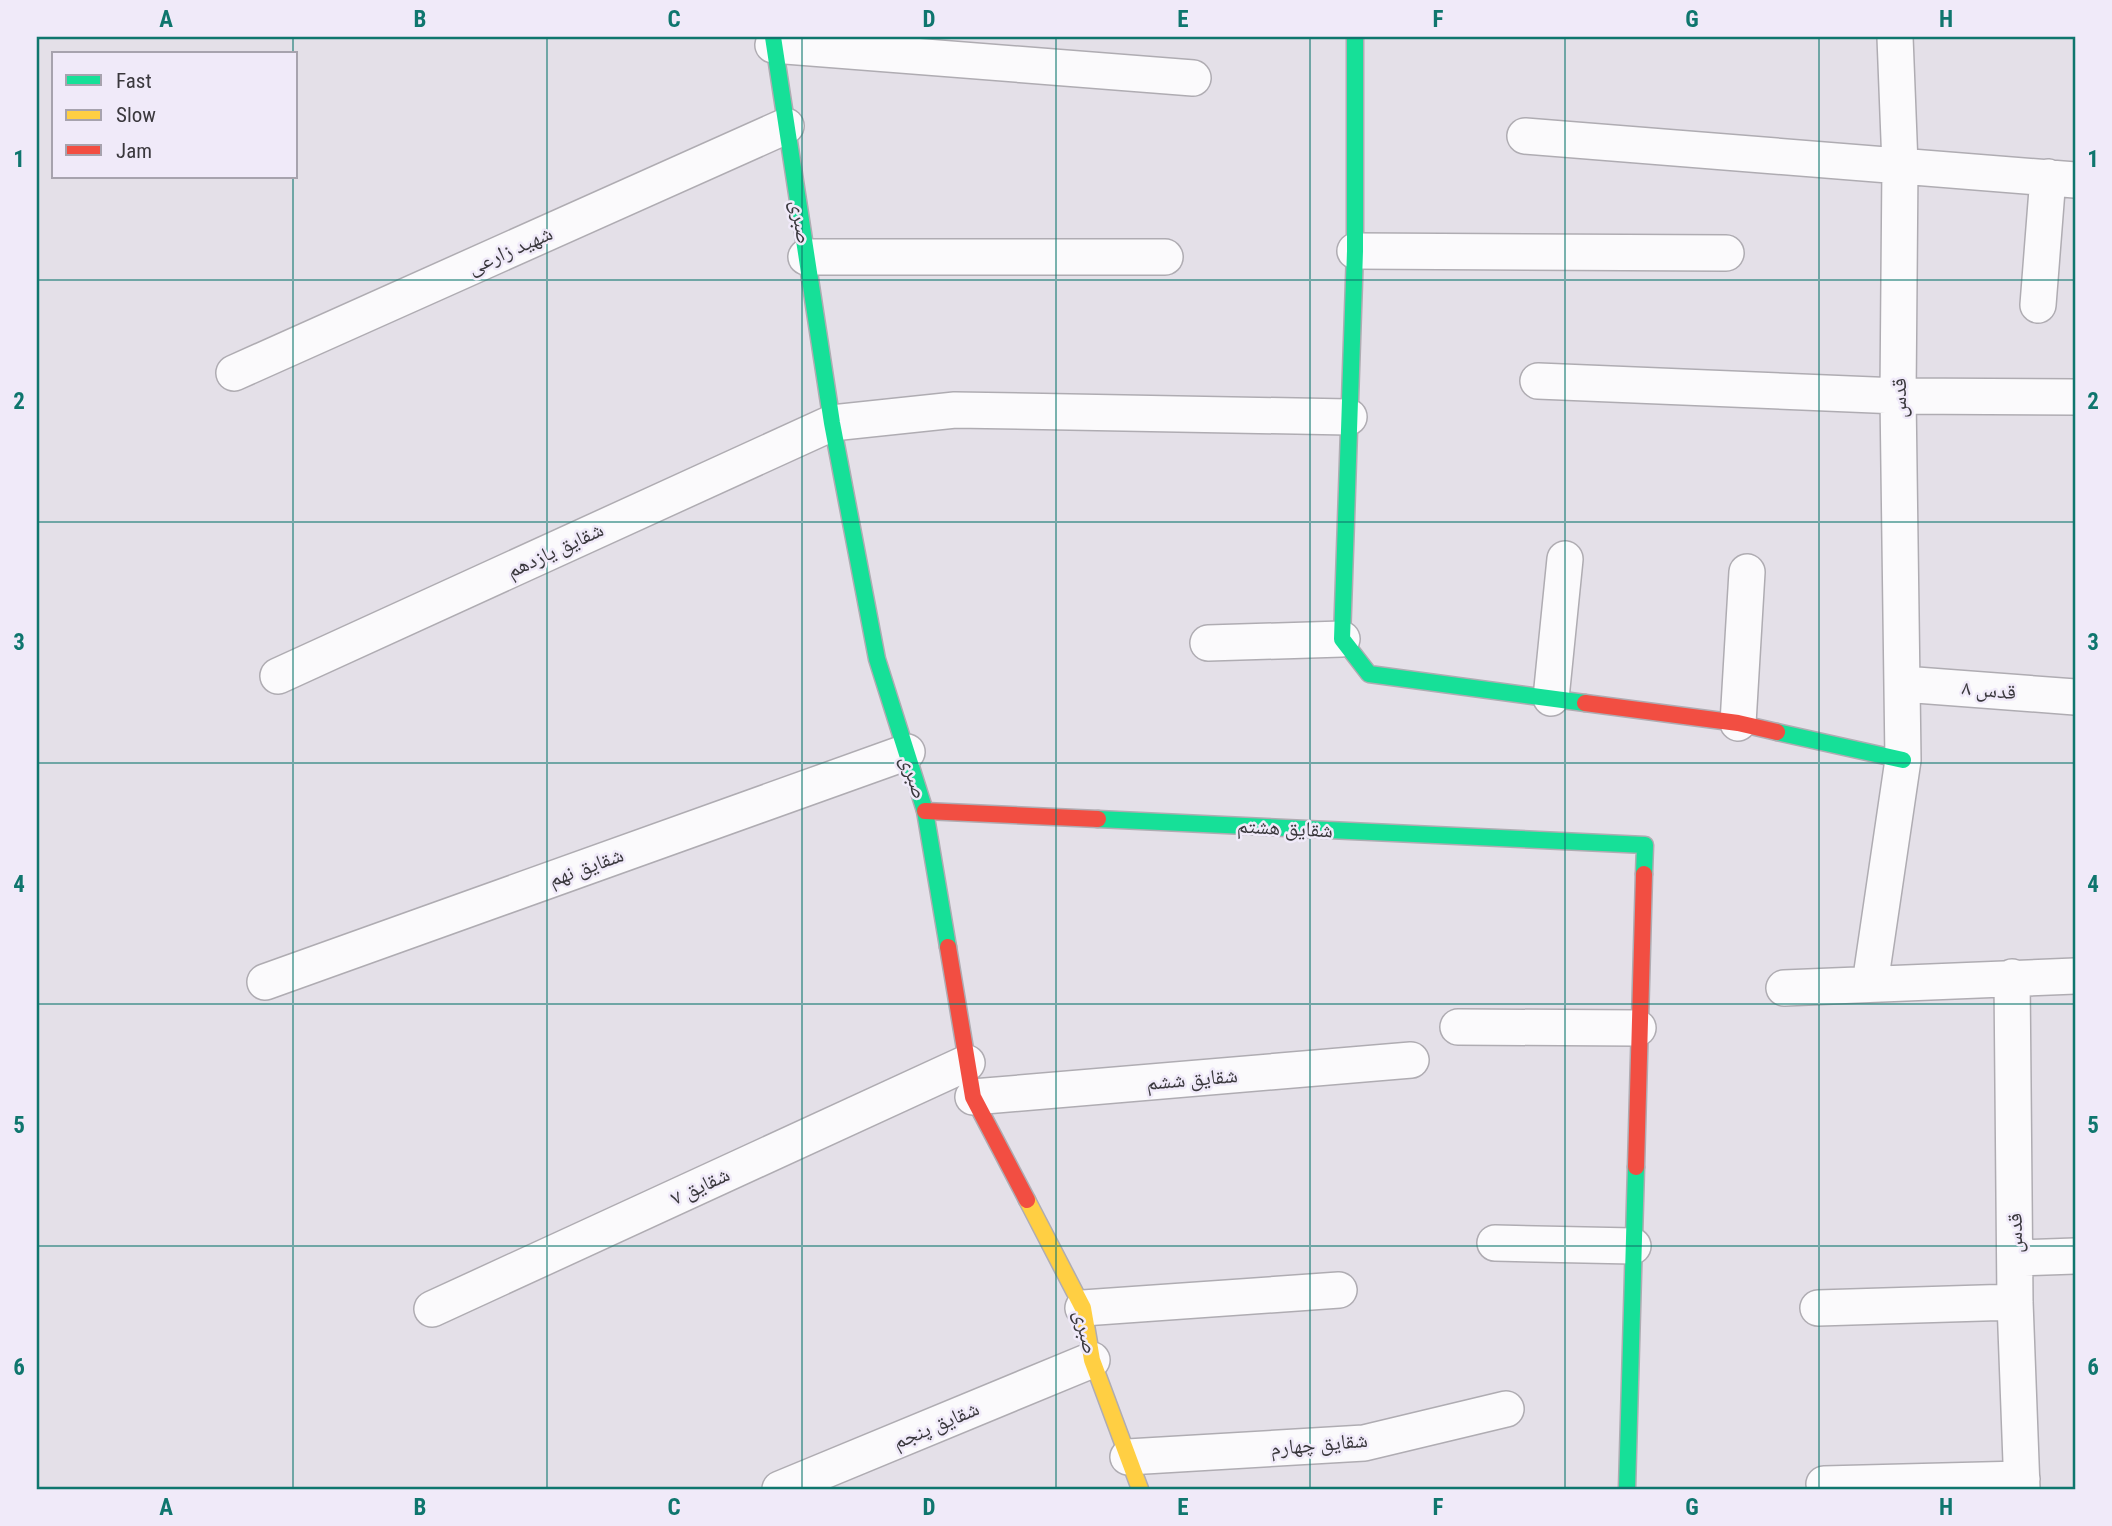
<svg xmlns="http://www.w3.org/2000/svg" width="2112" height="1526" font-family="'Roboto Condensed','Noto Naskh Arabic',sans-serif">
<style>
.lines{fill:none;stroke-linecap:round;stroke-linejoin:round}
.street-casing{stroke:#afacb2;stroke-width:38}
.fast-casing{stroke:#afacb2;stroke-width:19}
.slow-casing{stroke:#afacb2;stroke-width:19}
.jam-casing{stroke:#afacb2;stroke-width:19}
.street{stroke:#fbfafc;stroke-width:35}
.fast{stroke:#16e098;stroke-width:16}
.slow{stroke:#ffcf43;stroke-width:16}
.jam{stroke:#f24e42;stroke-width:16}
.grid{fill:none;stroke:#0f766e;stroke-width:2;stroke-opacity:0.55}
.labels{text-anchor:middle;stroke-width:5;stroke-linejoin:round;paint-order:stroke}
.street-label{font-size:21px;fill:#3a383d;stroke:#f0eaf9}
.neatline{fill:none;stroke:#0f766e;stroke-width:2.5}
.grid-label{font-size:23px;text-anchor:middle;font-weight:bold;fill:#0f766e}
</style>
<rect width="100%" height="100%" fill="#e4e0e8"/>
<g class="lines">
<g class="street-casing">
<path id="street" d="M 773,45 L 1193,78
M 1525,136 L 2075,180
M 1355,251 L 1726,253
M 806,257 L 1165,257
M 2038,305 L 2048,177
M 234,373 L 786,126
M 1538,381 L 1898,396 L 2075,397
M 1208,643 L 1342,639
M 278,676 L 832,423 L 955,410 L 1349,417
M 1903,684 L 2075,697
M 1551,698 L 1565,559
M 1738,723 L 1747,572
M 2012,977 L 2015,1302 L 2022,1489
M 265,982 L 907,752
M 1870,984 L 1903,760 L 1898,396 L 1900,165 L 1895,37
M 1784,988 L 2075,976
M 1458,1027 L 1638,1028
M 973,1097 L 1411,1060
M 1495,1243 L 1633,1246
M 2015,1258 L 2075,1256
M 1083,1308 L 1339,1290
M 1818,1308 L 2015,1302
M 432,1309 L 967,1063
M 1128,1457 L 1364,1443 L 1506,1409
M 1824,1484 L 2022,1479
M 780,1489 L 1092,1360"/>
</g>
<g class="fast-casing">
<path id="fast" d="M 773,37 L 832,423 L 877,659 L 925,811 L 948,947
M 1355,37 L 1355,251 L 1342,639 L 1369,674 L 1585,703
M 1777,732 L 1903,760
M 1098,819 L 1645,845 L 1644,874
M 1627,1489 L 1636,1167"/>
</g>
<g class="slow-casing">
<path id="slow" d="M 1027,1200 L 1083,1308 L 1092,1360 L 1140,1489"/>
</g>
<g class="jam-casing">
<path id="jam" d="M 1585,703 L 1738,723 L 1777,732
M 925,811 L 1098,819
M 948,947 L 973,1097 L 1027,1200
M 1636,1167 L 1644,874"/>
</g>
<use href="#street" class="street"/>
<use href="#fast" class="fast"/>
<use href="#slow" class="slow"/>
<use href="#jam" class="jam"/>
</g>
<path class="grid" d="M 293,37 L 293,54M 547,37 L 547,1489M 802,37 L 802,1489M 1056,37 L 1056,1489M 1310,37 L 1310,1489M 1565,37 L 1565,1489M 1819,37 L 1819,1489M 293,177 L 293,1489M 37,280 L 2075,280M 37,522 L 2075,522M 37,763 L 2075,763M 37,1004 L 2075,1004M 37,1246 L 2075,1246"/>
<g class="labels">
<g class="street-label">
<text transform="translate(801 222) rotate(81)" y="7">صبری</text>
<text transform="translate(510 250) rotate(-24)" y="7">شهید زارعی</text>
<text transform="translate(1899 398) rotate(-90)" y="7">قدس</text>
<text transform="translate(555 550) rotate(-25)" y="7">شقایق یازدهم</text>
<text transform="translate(1989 690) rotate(5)" y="7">قدس ۸</text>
<text transform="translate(914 777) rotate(72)" y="7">صبری</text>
<text transform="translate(1285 828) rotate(3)" y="7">شقایق هشتم</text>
<text transform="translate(586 867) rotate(-20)" y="7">شقایق نهم</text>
<text transform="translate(1192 1079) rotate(-5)" y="7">شقایق ششم</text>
<text transform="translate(700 1186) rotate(-25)" y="7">شقایق ۷</text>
<text transform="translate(2015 1233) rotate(-91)" y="7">قدس</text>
<text transform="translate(1086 1332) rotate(77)" y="7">صبری</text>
<text transform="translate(936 1425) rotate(-23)" y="7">شقایق پنجم</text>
<text transform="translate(1319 1444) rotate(-5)" y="7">شقایق چهارم</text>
</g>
</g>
<rect width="2112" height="1526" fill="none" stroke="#f0eaf9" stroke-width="77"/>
<rect x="52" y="52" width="245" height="126" fill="#f0eaf9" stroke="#a7a3ae" stroke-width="2"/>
<rect x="66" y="75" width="35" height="10" fill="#16e098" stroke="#a7a3ae" stroke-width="2"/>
<text x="116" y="88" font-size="21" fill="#3a383d">Fast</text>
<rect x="66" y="110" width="35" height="10" fill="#ffcf43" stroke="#a7a3ae" stroke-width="2"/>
<text x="116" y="122" font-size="21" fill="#3a383d">Slow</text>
<rect x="66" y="145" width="35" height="10" fill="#f24e42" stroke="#a7a3ae" stroke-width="2"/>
<text x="116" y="158" font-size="21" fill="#3a383d">Jam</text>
<rect x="38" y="38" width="2036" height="1450" class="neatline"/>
<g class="grid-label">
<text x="166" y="27">A</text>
<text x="420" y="27">B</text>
<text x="674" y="27">C</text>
<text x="929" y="27">D</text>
<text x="1183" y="27">E</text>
<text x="1438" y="27">F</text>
<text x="1692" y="27">G</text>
<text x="1946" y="27">H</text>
<text x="19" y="167">1</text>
<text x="2093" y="167">1</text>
<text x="19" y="409">2</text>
<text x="2093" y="409">2</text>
<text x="19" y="650">3</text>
<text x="2093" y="650">3</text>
<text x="19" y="892">4</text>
<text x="2093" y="892">4</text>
<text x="19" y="1133">5</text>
<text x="2093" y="1133">5</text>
<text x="19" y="1375">6</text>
<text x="2093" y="1375">6</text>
<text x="166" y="1515">A</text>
<text x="420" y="1515">B</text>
<text x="674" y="1515">C</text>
<text x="929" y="1515">D</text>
<text x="1183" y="1515">E</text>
<text x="1438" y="1515">F</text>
<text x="1692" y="1515">G</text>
<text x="1946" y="1515">H</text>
</g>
</svg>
